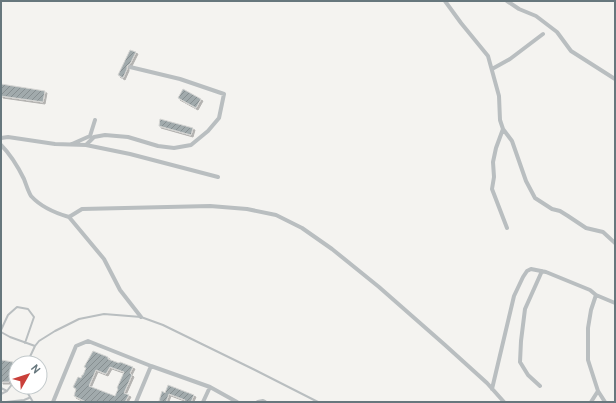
<svg xmlns="http://www.w3.org/2000/svg" width="616" height="403" font-family="Overpass,sans-serif">
<style>
.building{fill:url(#building-hatch);stroke:#d5d5d3;fill-rule:evenodd;filter:url(#shadow)}
.lines{fill:none;stroke-linecap:round;stroke-linejoin:round}
.service{stroke:#b9bec0;stroke-width:2}
.minor{stroke:#b9bec0;stroke-width:4}
</style>
<defs>
<pattern id="building-hatch" width="6" height="6" patternUnits="userSpaceOnUse"><rect width="6" height="6" fill="#a1aaac"/><path d="M-1 1l2-2M0 6l6-6M5 7l2-2" fill="none" stroke="#878f91"/></pattern>
<filter id="shadow"><feDropShadow dx="2" dy="2" stdDeviation="0" flood-color="#0004"/></filter>
</defs>
<rect width="100%" height="100%" fill="#f4f3f0"/>
<path class="building" d="M 130,50 L 136,52 L 130,64 L 127,66 L 127,69 L 123,78 L 118,75 Z
M 1,84 L 45,91 L 43,102 L 1,96 Z
M 183,89 L 201,99 L 196,108 L 178,98 Z
M 160,119 L 193,128 L 191,135 L 159,126 Z
M 93,351 L 108,357 L 108,359 L 119,363 L 120,362 L 133,367 L 130,373 L 132,375 L 124,393 L 129,395 L 125,402 L 86,402 L 74,396 L 76,389 L 73,387 L 78,377 L 81,378 L 82,375 L 83,375 L 86,368 L 84,367 ZM 110,367 L 124,372 L 117,388 L 118,389 L 115,396 L 89,386 L 96,370 L 106,374 Z
M 1,360 L 13,362 L 9,382 L 1,382 Z
M 168,385 L 194,395 L 191,402 L 184,402 L 185,400 L 169,394 L 166,402 L 159,401 L 162,391 L 165,393 Z"/>
<g class="lines">
<path class="service" d="M 1,330 L 8,315 L 17,307 L 28,309 L 34,317 L 25,343
M 1,332 L 10,337 L 35,346
M 27,363 L 35,346 L 39,341 L 55,331 L 79,319 L 104,314 L 141,317 L 163,325 L 255,370 L 318,402
M 24,387 L 33,402
M 1,388 L 7,391
M 1,394 L 7,391 L 16,379
M 6,402 L 24,400 L 29,398"/>
<path class="minor" d="M 445,1 L 461,23 L 488,56 L 499,96 L 500,120 L 503,129 L 512,141 L 526,181 L 535,198 L 552,209 L 560,211 L 568,216 L 586,228 L 603,232 L 615,243
M 507,1 L 519,9 L 536,16 L 557,32 L 571,51 L 615,79
M 492,69 L 510,59 L 543,34
M 503,129 L 496,148 L 493,162 L 494,177 L 492,189 L 507,228
M 1,138 L 8,137 L 55,144 L 86,145 L 130,154 L 218,177
M 72,144 L 90,136 L 95,120
M 1,145 C 11,155 18,167 24,179 C 26,184 28,191 31,196 C 41,207 55,213 69,217 L 82,209 L 210,206 L 247,209 L 276,215 L 302,228 L 332,249 L 379,287 L 445,345 L 487,383 L 504,402
M 86,145 L 94,137 L 105,135 L 128,137 L 158,146 L 174,148 L 191,145 L 208,131 L 219,118 L 224,94 L 180,79 L 130,67
M 69,217 L 104,259 L 120,290 L 141,317
M 596,295 L 591,310 L 588,328 L 588,360 L 598,391 L 605,402
M 540,386 L 528,375 L 520,362 L 521,341 L 525,309 L 542,271
M 492,389 L 514,296 L 523,277 L 527,271 L 531,269 L 546,272 L 590,290 L 596,295 L 615,303
M 53,402 L 76,346 L 88,341 L 151,366 L 210,387 L 237,402
M 136,402 L 151,366
M 203,402 L 210,387
M 258,402 L 263,401 L 265,402
M 591,402 L 598,391"/>
</g>
<rect width="616" height="403" fill="none" stroke="#67777d" stroke-width="4"/>
<g transform="translate(28 375) rotate(51)"><circle r="19" fill="#ffffff" stroke="#c2c9cb"/>
<path d="M0-3L7 15L0 10L-7 15Z" fill="#ca403a"/>
<text y="-6" font-size="11" font-weight="bold" text-anchor="middle" fill="#67777d">N</text>
</g>
</svg>
